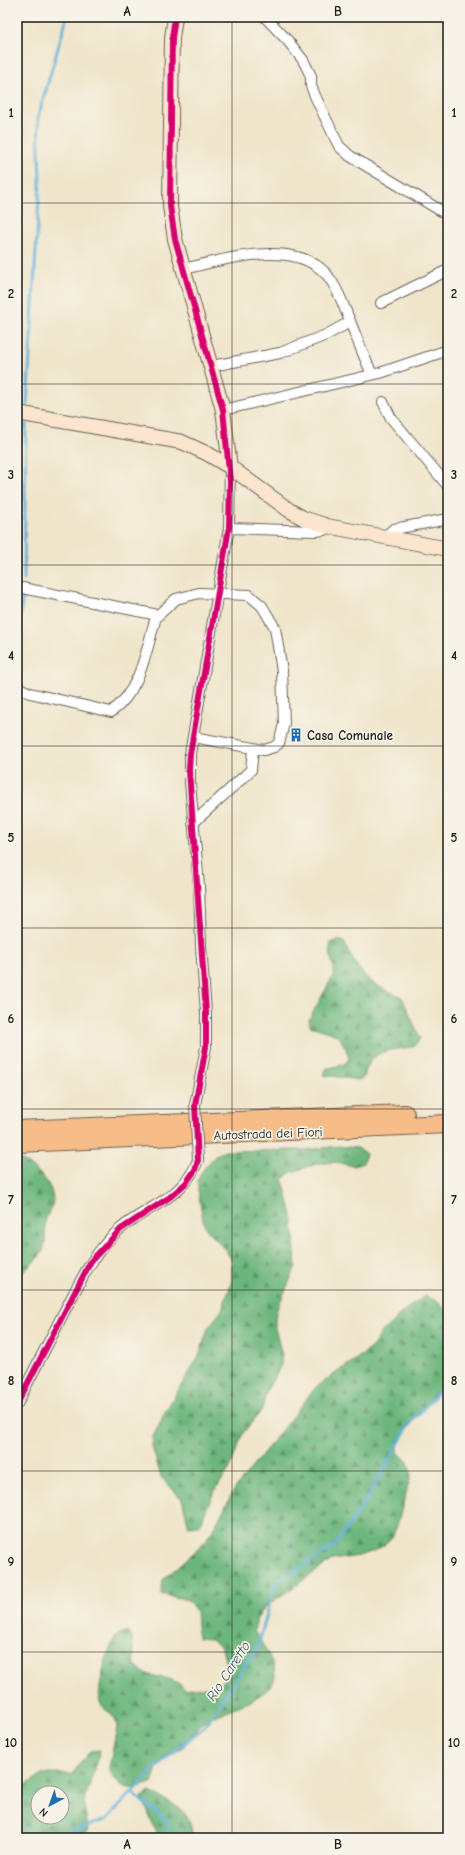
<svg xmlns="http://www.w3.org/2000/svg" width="465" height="1855" font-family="'Comic Neue',sans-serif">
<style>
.forest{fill:url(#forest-firs);stroke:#44694c;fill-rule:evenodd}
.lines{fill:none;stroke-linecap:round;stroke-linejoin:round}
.stream{stroke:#61b1db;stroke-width:3}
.street-casing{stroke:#666259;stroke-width:12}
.secondary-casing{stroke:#666259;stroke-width:16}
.highway-casing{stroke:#666259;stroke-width:20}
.street{stroke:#fff;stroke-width:10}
.secondary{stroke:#fce5cf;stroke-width:14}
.highway{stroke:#f7bd88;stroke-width:18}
.street-bridge-casing{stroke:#666259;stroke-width:12;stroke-linecap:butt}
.street-bridge{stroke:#fff;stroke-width:10}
.cycleway-casing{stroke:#f7f3e8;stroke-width:8}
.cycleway{stroke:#d6006c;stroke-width:6}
.grid{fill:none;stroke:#1c1c1c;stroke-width:1;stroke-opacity:0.55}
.labels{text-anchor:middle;stroke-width:3.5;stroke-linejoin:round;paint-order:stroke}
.poi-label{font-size:13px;font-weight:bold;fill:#1c1c1c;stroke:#f7f3e8;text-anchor:start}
.street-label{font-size:13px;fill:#1c1c1c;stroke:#f7f3e8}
.water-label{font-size:14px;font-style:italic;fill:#385868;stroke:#f7f3e8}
.neatline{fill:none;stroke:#1c1c1c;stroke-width:1.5}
.grid-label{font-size:13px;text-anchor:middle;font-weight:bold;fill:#1c1c1c}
</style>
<defs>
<pattern id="forest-firs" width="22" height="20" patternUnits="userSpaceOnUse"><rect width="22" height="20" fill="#6cb67d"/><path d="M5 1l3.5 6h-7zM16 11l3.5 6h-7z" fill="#589366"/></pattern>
</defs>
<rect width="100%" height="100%" fill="#f7f3e8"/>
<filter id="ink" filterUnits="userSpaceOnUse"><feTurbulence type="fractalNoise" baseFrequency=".025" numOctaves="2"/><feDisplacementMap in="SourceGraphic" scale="8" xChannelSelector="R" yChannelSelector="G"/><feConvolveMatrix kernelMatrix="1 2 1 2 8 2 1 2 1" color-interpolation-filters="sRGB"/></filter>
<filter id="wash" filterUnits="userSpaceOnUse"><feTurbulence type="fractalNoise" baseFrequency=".012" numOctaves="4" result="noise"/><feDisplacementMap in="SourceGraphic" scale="16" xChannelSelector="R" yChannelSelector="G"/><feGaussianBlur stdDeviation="0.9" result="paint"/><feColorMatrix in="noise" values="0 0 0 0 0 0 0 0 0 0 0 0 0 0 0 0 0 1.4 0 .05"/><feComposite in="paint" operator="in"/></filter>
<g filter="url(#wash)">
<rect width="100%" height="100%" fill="#f0e5ca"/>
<path class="forest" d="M 338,940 L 344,942 C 351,957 361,976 376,985 C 384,990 393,993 402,997 L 420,1038 C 413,1057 382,1040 368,1065 C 366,1069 365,1073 364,1077 L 358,1080 L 324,1075 L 326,1069 L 345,1064 L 349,1058 C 341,1032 335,1034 310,1026 L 309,1020 L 333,976 C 335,964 327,954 331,942 Z
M 338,1146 L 358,1148 L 366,1154 L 363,1163 L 354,1166 L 335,1162 L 316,1164 L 289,1173 L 283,1180 L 293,1219 L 296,1267 L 277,1309 L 275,1318 L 275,1328 L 282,1355 L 281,1365 L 266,1392 L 262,1410 L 243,1433 L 230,1468 L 214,1492 L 199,1526 L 189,1527 L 182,1499 L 161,1477 L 152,1446 L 153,1437 L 166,1410 L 199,1356 L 208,1328 L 222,1310 L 232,1281 L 232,1260 L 226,1251 L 206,1229 L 203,1220 L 198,1190 L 198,1179 L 202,1171 L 216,1155 L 225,1151 L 308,1150 Z
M 17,1158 C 33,1166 53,1181 53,1201 C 53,1208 48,1212 46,1218 C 43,1230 49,1243 41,1254 C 34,1263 24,1270 17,1279 Z
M 425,1296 L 437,1301 L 448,1312 L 448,1377 L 398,1441 L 398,1452 L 408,1462 L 411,1475 L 397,1526 L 392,1537 L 383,1546 L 371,1552 L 359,1556 L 332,1560 L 265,1607 L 257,1618 L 254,1631 C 262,1644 274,1659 275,1675 C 275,1700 216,1710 201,1724 C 194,1731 190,1742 182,1748 C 178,1751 172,1753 168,1755 C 157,1761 156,1772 152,1783 C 146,1784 139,1787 133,1788 C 122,1790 112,1777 109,1768 L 117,1727 C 115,1709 104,1714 100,1702 C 96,1691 108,1646 116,1637 C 119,1633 123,1633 127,1632 L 132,1637 L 135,1665 C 147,1682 174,1672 185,1690 L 219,1685 L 228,1674 L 222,1648 L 211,1639 L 198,1638 L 196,1611 L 188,1600 L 161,1594 L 163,1580 L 200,1547 L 213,1530 L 234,1490 L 316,1387 L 362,1355 L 373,1346 L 382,1332 L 403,1311 Z
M 100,1750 L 84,1803 L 88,1830 L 85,1838 L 17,1838 L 17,1791 L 43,1774 L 72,1774 L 90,1751 ZM 38,1793 L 62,1793 L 62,1817 L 38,1817 Z
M 150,1792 C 172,1804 193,1809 192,1838 L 158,1838 L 142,1797 Z"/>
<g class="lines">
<path class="stream" d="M 27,406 L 40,181 L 38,117 L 67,17
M 24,580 L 26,424
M 17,642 L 23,596
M 132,1793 L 168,1822 L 169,1838
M 51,1838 L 106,1820 L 156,1767 L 204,1727 L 258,1647 L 275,1584 L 335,1546 L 367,1499 L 410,1423 L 448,1382"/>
</g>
</g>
<g filter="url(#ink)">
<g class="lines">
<g class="street-casing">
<path id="street" d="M 265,17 L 288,41 L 303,60 L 311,76 L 311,86 L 316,98 L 336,140 L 339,146 L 350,156 L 448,215
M 184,269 C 226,259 304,235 332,282 C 340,294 344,307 350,321 C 357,339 364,357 372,374
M 381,303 L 448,270
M 212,366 L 280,353 L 326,335 L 350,322
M 383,402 L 391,418 L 448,486
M 223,410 L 380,373 L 448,350
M 229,528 L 315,531 L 324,530 L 327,526
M 385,536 L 394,529 L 448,519
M 17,587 L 153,614 L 156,617 C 146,650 141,691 111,712 L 30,693 L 17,687
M 156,617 L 176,599 L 199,593 L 249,595 L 262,606 L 275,628 L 282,671 L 284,724 L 279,743 L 274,747 L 264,750 L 193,737
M 193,823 L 251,770 L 253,749
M 195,1105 L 206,1047 L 206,1012 L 201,946 L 199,887 L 190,782 L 190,754 L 229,528 L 230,467
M 17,1404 C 32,1374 48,1344 63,1314 C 79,1284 93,1252 120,1229 C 148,1206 185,1197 198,1160"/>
</g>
<g class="secondary-casing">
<path id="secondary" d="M 175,17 L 172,38 L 170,206 L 175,239 L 223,410 L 230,467
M 17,413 L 182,442 L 208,454 L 230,467 L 289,510 L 303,518 L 327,526 L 448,549"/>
</g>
<g class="highway-casing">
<path id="highway" d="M 17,1130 L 405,1114
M 17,1143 L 448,1124"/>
</g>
<use href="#street" class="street"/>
<use href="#secondary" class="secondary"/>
<use href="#highway" class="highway"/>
<g class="street-bridge-casing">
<path id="street-bridge" d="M 195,1105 L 198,1160"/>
</g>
<use href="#street-bridge" class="street-bridge"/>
<g class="cycleway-casing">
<path id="cycleway" d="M 17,1404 L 91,1261 L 121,1229 L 170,1197 L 186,1183 L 195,1170 L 198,1160 L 195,1105 L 206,1047 L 206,1012 L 189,770 L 190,754 L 229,528 L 230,481 L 223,410 L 175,239 L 170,206 L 172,38 L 175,17"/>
</g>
<use href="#cycleway" class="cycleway"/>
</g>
</g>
<path class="grid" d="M 232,17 L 232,1838M 17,203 L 448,203M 17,384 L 448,384M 17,565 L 448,565M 17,746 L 448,746M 17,928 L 448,928M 17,1109 L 448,1109M 17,1290 L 448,1290M 17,1471 L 448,1471M 17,1652 L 448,1652"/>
<defs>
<g id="building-bare" transform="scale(1.08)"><path d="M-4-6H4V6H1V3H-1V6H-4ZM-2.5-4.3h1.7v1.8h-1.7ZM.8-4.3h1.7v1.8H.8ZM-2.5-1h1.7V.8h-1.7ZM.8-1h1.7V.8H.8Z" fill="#1f6fb2" stroke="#f7f3e8" stroke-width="2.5" paint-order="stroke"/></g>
</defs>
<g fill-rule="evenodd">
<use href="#building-bare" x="296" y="735"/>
</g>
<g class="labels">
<g class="poi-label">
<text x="307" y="740">Casa Comunale</text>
</g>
<g class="street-label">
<text transform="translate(268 1133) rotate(-2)" y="5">Autostrada dei Fiori</text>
</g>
<g class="water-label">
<text transform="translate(228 1671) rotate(-57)" y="5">Rio Caretto</text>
</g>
</g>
<rect width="465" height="1855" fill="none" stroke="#f7f3e8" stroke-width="44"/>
<g transform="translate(50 1805) rotate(221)"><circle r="19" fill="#f7f3e8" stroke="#9f9d96"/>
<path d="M0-3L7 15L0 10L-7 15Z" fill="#1f6fb2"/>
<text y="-6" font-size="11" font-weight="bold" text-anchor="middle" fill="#1c1c1c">N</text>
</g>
<rect x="22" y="22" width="421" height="1811" class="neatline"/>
<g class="grid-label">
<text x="127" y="16">A</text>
<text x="338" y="16">B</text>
<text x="11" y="117">1</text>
<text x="454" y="117">1</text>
<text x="11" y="298">2</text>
<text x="454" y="298">2</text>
<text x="11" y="479">3</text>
<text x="454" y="479">3</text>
<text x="11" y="660">4</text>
<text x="454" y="660">4</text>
<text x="11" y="842">5</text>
<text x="454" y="842">5</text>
<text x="11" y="1023">6</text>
<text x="454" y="1023">6</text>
<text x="11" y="1204">7</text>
<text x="454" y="1204">7</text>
<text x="11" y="1385">8</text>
<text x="454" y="1385">8</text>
<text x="11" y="1566">9</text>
<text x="454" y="1566">9</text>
<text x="11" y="1747">10</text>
<text x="454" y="1747">10</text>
<text x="127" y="1849">A</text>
<text x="338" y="1849">B</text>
</g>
</svg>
